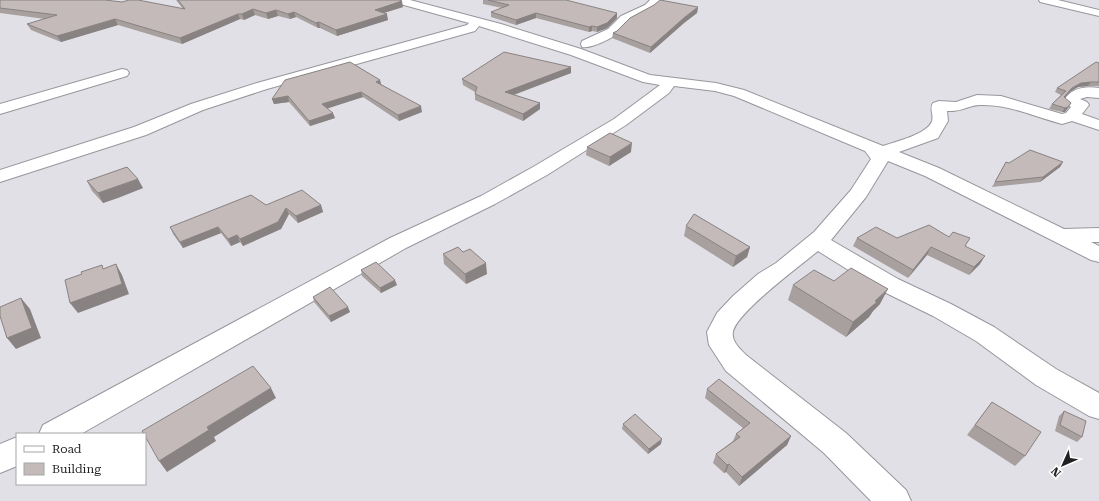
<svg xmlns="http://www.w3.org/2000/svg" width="1099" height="501" font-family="'Roboto Serif',serif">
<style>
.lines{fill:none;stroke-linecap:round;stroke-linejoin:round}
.minor-casing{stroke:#97969d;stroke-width:2}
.minor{fill:#fff;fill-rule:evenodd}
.wall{fill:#a8a09f}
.shaded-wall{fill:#888282}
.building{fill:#c3bab9;stroke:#888282}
</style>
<rect width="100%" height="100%" fill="#e2e0e7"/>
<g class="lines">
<g class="minor-casing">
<path id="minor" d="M 392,0 L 410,0 L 501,24 L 581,49 L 650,75 L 716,83 L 744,90 L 883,146 C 895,142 928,134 932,121 C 934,114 929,109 933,103 L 939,101 L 956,102 L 977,95 L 1001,96 L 1062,114 L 1066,113 L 1071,107 L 1066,104 L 1063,101 C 1072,88 1084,86 1099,88 L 1099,98 L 1087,97 L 1080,99 L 1087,102 L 1089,105 L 1082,114 L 1099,120 L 1099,130 L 1072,121 L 1062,124 C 1035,117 1009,104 980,105 C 969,105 962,112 947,111 L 948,121 L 938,138 L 899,152 L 939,168 L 1064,229 L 1099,228 L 1099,242 L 1091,242 L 1099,246 L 1099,262 L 1091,260 L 925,176 L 888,161 L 866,197 L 831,240 L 898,279 L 951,304 L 994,327 L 1056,369 L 1099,393 L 1099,419 L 1089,416 L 1036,385 L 976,341 L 933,316 L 882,291 L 818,251 C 801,265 736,313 733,332 C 731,341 740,349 746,355 L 846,433 L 906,490 L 911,501 L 871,501 L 824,453 L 726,371 L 709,345 L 707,332 L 717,313 L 733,296 L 758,274 L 776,263 L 814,232 L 851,190 L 871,159 L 865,151 L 734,96 L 715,91 L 674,86 L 669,93 L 626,125 L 547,175 L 495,204 L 406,248 L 81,434 L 39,434 L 43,425 L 390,238 L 481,196 L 533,167 L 614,119 L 660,85 L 643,82 L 571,55 L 479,26 L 475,31 L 267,89 L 203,110 L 146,135 L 0,182 L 0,170 L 134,127 L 191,104 L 257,83 L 467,25 L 469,23 L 393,2 Z
M 650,0 L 662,0 C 655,11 642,14 631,21 C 625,24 622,30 617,34 C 610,39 591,49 582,47 L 581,44 L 582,41 L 608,29 L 621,16 L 645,5 Z
M 1039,0 L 1058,0 L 1099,10 L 1099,16 L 1040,2 Z
M 122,69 L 127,70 L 129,73 L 127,76 L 0,114 L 0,104 Z
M 17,437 L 17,466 L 0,473 L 0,444 Z"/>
</g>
<use href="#minor" class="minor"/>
</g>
<path class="wall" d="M 0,0 L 122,2 L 183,9 L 176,0 L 399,0 L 403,7 L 384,13 L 388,20 L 337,36 L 320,28 L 318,28 L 296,17 L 290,19 L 278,16 L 268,19 L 255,15 L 244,20 L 240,19 L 182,44 L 118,25 L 61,42 L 31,30 L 27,24 L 45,19 L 0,13 Z
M 483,0 L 566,0 L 617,18 L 607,28 L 597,32 L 592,31 L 589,32 L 536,18 L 516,25 L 491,17 L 491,12 L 502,8 L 483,4 Z
M 654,5 L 698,7 L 697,13 L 684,23 L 650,53 L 612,38 L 613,33 L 617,31 Z
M 1099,63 L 1099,86 L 1088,86 L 1078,87 L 1070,92 L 1065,97 L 1069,107 L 1065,112 L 1062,112 L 1049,109 L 1052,104 L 1061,95 L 1055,92 L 1057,88 Z
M 571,67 L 571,73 L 514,95 L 540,103 L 540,109 L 523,121 L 475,100 L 475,92 L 463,85 L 462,79 Z
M 380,80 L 381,84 L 422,112 L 399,121 L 363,97 L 327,108 L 335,118 L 310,126 L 289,102 L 274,104 L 272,99 Z
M 587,147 L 631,152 L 609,166 L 586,155 Z
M 1006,162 L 1009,163 L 1063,162 L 1060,167 L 1040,182 L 992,187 Z
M 87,181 L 143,188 L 103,203 L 92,191 Z
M 266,205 L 321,205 L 323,212 L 298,223 L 289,214 L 281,229 L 243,246 L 240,242 L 231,246 L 221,233 L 183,248 L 173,234 L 170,227 Z
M 686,226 L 750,247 L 747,257 L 733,267 L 684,236 Z
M 949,237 L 970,238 L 965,246 L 980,264 L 969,275 L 927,255 L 908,278 L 853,246 L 857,238 L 897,238 Z
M 463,252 L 487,274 L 466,284 L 444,264 L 443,254 Z
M 361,270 L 397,285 L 381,293 L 362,276 Z
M 793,285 L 880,304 L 873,311 L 869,317 L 846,337 L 788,300 Z
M 313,297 L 350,312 L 331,322 L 314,302 Z
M 707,389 L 791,436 L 787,445 L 739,486 L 726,472 L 724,473 L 713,463 L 716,454 L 733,441 L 736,434 L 743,428 L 705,398 Z
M 992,402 L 1025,456 L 1015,466 L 967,435 Z
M 1064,411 L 1082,437 L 1077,442 L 1055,431 L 1059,416 Z
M 623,424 L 661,444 L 648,454 L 622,429 Z"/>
<path class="shaded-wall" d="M 402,1 L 403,7 L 377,15 L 375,10 Z
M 698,7 L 697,13 L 684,23 L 650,53 L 651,47 L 685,17 Z
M 253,9 L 255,15 L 244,20 L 242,14 Z
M 276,10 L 278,16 L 268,19 L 266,13 Z
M 294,12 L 296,17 L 290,19 L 288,14 Z
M 536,13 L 536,18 L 516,25 L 516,20 Z
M 617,13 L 617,18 L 607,28 L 597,32 L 597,27 Z
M 238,14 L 240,19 L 182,44 L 180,38 Z
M 387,14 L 388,20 L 337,36 L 336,30 Z
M 115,19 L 118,25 L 61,42 L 57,36 Z
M 319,22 L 320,28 L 318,28 L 316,23 Z
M 592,26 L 592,31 L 589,32 L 589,27 Z
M 571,67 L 571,73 L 505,98 L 505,92 Z
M 380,80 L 381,85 L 376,82 Z
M 1091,82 L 1088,86 L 1078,87 L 1070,92 L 1062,101 L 1064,97 L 1072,88 L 1081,83 Z
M 361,92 L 363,97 L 323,110 L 322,104 Z
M 288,96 L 289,102 L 274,104 L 272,99 Z
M 540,103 L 540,109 L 523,121 L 523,114 Z
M 1071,103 L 1065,112 L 1062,112 L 1065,108 Z
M 421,106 L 422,112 L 399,121 L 398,115 Z
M 333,113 L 335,118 L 310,126 L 309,121 Z
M 632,143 L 631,152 L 609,166 L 610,157 Z
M 1063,162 L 1060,167 L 1040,182 L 1043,177 Z
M 138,179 L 143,188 L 118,198 L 103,203 L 98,193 Z
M 321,205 L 323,212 L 298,223 L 296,216 Z
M 286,208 L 289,214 L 281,229 L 243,246 L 240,239 Z
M 218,227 L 221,233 L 183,248 L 180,242 Z
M 237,235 L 240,242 L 231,246 L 228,239 Z
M 750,247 L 747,257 L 733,267 L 736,256 Z
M 931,247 L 927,255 L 908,278 L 913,270 Z
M 985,256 L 980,264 L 969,275 L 974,267 Z
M 486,263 L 487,274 L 466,284 L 465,274 Z
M 116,264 L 122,275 L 129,294 L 78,313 L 70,303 Z
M 395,280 L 397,285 L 381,293 L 380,288 Z
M 888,289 L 880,304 L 873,311 L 869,317 L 846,337 L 853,322 L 875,301 Z
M 21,298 L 30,309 L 41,338 L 16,349 L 7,338 Z
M 348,307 L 350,312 L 331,322 L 329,316 Z
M 271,388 L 276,398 L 214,437 L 216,441 L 167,472 L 159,461 L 207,427 Z
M 791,436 L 787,445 L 739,486 L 742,477 Z
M 662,439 L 661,444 L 648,454 L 649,449 Z
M 729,464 L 726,472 L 724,473 L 727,465 Z"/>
<path class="building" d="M 0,0 L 105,0 L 122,2 L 129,0 L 138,0 L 185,9 L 178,0 L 399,0 L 402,1 L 375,10 L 387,14 L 336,30 L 319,22 L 316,23 L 294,12 L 288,14 L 276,10 L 266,13 L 253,9 L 242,14 L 238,14 L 180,38 L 115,19 L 57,36 L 27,24 L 57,15 L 0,8 Z
M 488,0 L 566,0 L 617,13 L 607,23 L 597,27 L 592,26 L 589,27 L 536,13 L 516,20 L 491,12 L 509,5 Z
M 660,0 L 698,7 L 685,17 L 651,47 L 613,33 L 617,31 L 630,18 L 654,5 Z
M 504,52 L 571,67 L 505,92 L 540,103 L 523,114 L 475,94 L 477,87 L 462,79 Z
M 350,62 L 380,80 L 376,82 L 421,106 L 398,115 L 361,92 L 322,104 L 333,113 L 309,121 L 288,96 L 272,99 L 285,80 Z
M 1096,62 L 1099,63 L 1099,82 L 1091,82 L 1081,83 L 1072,88 L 1064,97 L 1071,103 L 1068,107 L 1065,108 L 1052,104 L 1066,91 L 1057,88 Z
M 610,133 L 632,143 L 610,157 L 587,147 Z
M 1030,150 L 1063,162 L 1043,177 L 995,182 L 1006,162 L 1009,163 Z
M 127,167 L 138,179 L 98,193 L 87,181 Z
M 302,190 L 321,205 L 296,216 L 286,208 L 278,222 L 240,239 L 237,235 L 228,239 L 218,227 L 180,242 L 170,227 L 251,195 L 266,205 Z
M 694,214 L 750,247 L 736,256 L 686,226 Z
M 929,225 L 949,237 L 953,232 L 970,238 L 965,246 L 985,256 L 974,267 L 931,247 L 913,270 L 857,238 L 876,227 L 897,238 Z
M 458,247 L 463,252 L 470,249 L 486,263 L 465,274 L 443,254 Z
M 376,262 L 395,280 L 380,288 L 361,270 Z
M 116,264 L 122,284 L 70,303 L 65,280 L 82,274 L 81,272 L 102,265 L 103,269 Z
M 851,268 L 888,289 L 875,301 L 877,302 L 853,322 L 793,285 L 814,270 L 834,281 Z
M 330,287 L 348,307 L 329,316 L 313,297 Z
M 21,298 L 32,328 L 7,338 L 0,316 L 0,307 Z
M 253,366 L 271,388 L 207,427 L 209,430 L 159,461 L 145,436 L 145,434 L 144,434 L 142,431 Z
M 719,379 L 791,436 L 742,477 L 729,464 L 727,465 L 716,454 L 740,437 L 736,434 L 750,423 L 707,389 Z
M 992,402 L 1041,432 L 1025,456 L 975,425 Z
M 1064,411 L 1086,421 L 1082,437 L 1060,425 Z
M 635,414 L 662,439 L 649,449 L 623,424 Z"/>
<rect x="16" y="433" width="130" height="52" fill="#ffffff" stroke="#a6a5a7"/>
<rect x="24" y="446" width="20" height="6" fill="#ffffff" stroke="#a6a5a7"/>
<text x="52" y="453" font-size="12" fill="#201f22">Road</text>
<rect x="24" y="463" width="20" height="12" fill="#c3bab9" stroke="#a6a5a7"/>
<text x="52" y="473" font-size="12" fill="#201f22">Building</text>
<g transform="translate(1063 465) rotate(225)" stroke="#ffffff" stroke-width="3" paint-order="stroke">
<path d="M0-3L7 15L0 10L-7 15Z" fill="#201f22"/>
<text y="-6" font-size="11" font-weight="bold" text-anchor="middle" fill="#201f22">N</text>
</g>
</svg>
